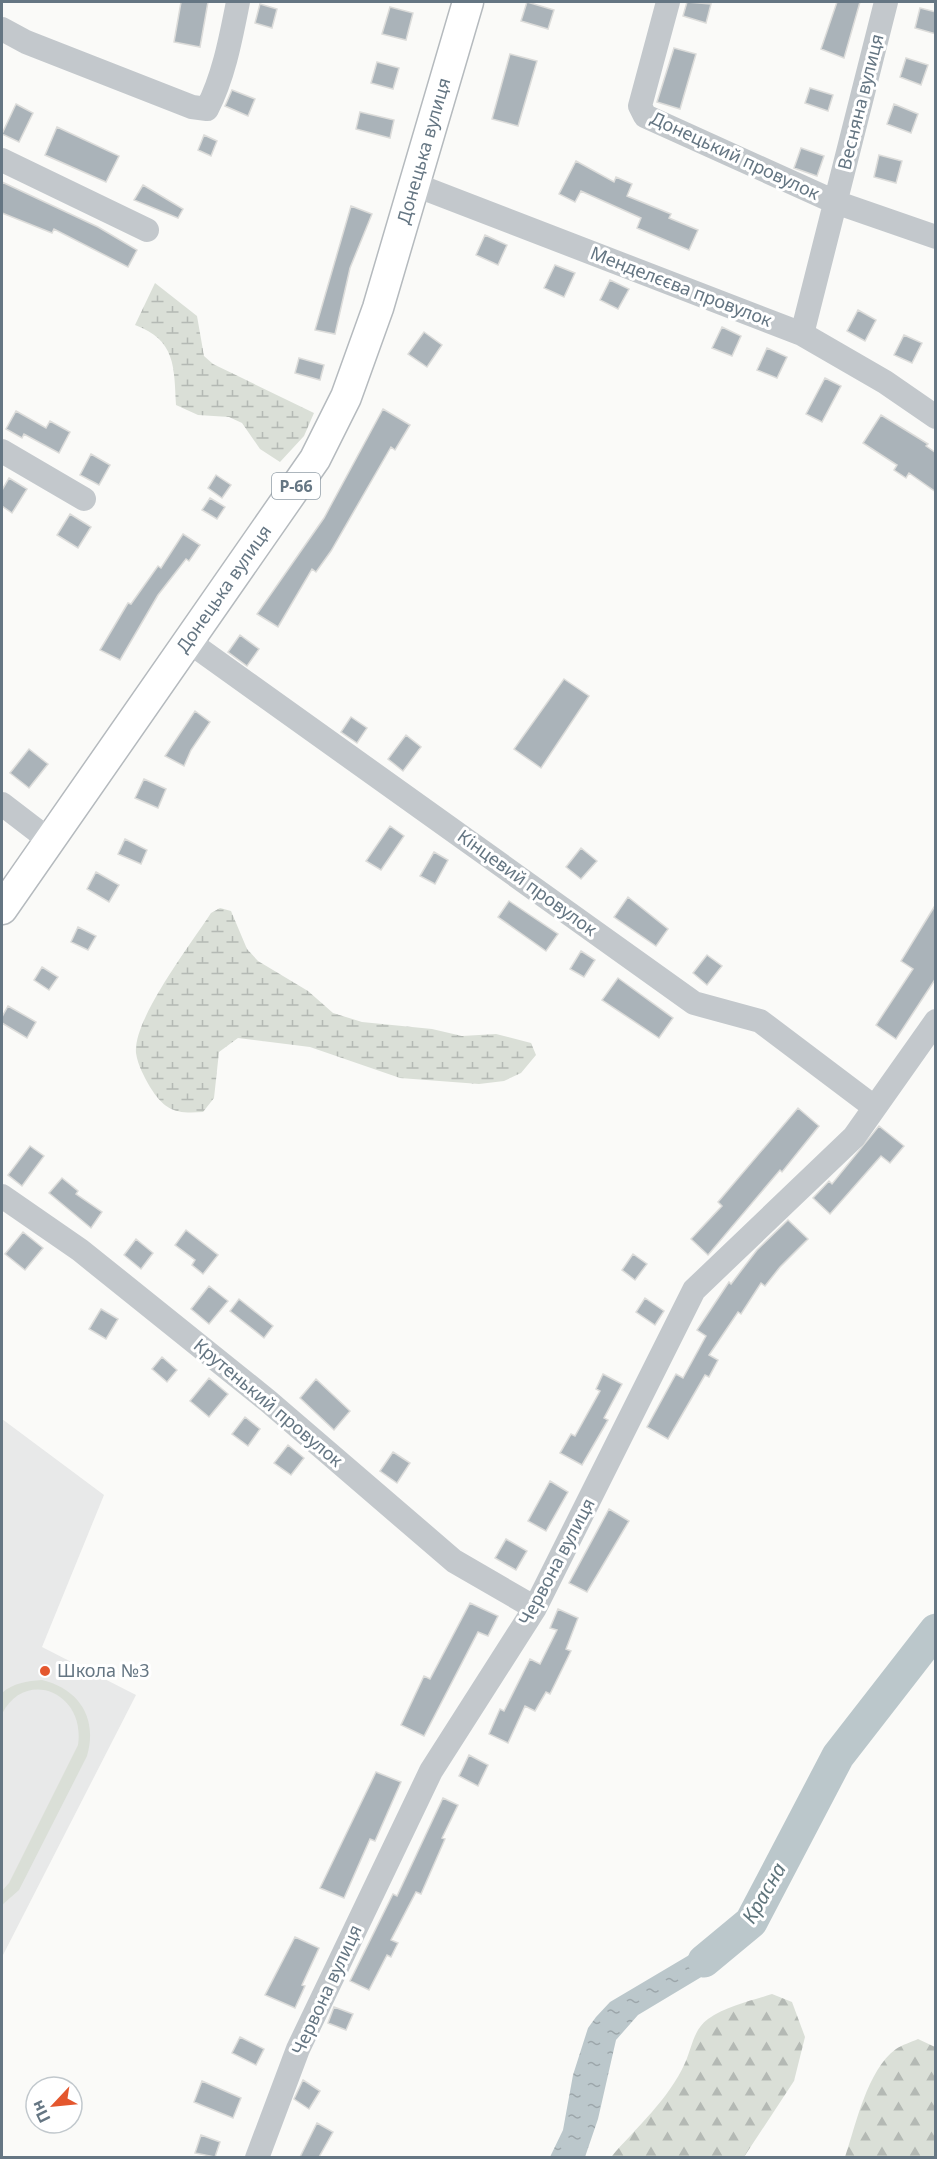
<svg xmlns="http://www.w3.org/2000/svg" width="937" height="2159" font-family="'Noto Sans',sans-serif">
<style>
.built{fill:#e8e9e9}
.forest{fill:url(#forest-firs)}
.wetland{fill:url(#wetland-marsh)}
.pitch{fill:#dadfd7}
.water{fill:url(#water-ripples)}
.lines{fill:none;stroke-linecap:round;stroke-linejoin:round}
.river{stroke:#bbc7cb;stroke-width:33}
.building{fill:#aab3b9;stroke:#dcdcda;stroke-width:1.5}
.major-casing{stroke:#b5babe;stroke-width:33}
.minor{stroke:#c3c8cc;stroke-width:24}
.major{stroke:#fff;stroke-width:30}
.poi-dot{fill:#e4572e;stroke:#fff;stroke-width:2}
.labels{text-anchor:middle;stroke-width:6;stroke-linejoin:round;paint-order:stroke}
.shield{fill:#fff;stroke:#939fa8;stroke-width:1.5}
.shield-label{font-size:16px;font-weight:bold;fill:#657683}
.street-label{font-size:18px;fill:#657683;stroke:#fff}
.poi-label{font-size:18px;fill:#657683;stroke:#fff;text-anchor:start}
.water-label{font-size:20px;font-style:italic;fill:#60757c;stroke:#fff}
</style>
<defs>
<pattern id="forest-firs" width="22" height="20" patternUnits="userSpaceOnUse" patternTransform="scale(1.5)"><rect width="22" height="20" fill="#dadfd7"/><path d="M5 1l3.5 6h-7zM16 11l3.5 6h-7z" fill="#b4b9b4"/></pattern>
<pattern id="wetland-marsh" width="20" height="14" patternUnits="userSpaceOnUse" patternTransform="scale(1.5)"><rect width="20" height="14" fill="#dadfd7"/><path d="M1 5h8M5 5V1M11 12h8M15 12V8" fill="none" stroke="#b4b9b4"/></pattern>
<pattern id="water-ripples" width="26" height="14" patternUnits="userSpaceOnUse" patternTransform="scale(1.5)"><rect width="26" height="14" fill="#bbc7cb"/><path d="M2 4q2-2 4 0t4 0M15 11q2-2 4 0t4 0" fill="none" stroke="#9ca6aa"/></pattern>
</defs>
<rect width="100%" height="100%" fill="#fafaf8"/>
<path class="built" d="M 2,1419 L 104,1495 L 42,1647 L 136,1695 L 3,1955 Z"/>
<path class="forest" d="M 772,1994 L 792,2002 L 805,2037 L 794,2081 L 744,2157 L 611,2157 C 636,2128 669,2099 685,2063 C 692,2048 693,2030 708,2019 C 726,2006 751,2001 772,1994 Z
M 918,2039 L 935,2047 L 935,2157 L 845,2157 C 856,2125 867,2070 896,2049 C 902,2045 911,2042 918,2039 Z"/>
<path class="wetland" d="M 155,283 L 197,316 L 204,356 L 213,364 L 314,413 L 304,436 L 280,462 L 260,449 L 242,423 L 229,417 L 198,415 L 176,405 C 174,367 176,340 135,325 Z
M 220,908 L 231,911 L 247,949 L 258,961 L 308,991 L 333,1013 L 362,1022 L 432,1029 L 462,1036 L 496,1034 L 531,1043 L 536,1055 L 521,1073 L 504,1081 L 479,1084 L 400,1078 L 310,1047 L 238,1038 L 219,1052 L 214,1098 L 203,1112 C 176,1114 165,1111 150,1087 C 144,1076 138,1066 136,1053 C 133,1019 191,944 211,913 Z"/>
<path class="pitch" d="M 42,1680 C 79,1689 98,1718 87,1756 L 19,1890 L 2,1905 L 2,1891 L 9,1883 L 78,1745 C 86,1692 25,1668 2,1714 L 2,1693 C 13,1683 27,1681 42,1680 Z"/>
<path class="water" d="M 731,1923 L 748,1941 L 723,1964 L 638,2015 L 616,2040 L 598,2119 L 585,2157 L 550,2157 L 563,2130 L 573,2075 L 588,2028 L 596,2017 L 610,2002 L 691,1954 Z"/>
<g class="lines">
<path class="river" d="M 704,1961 L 751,1922 L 838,1756 L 936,1630"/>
</g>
<path class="building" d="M 181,2 L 208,2 L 200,47 L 174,42 Z
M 527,2 L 554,10 L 548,29 L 521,21 Z
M 687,2 L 711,4 L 706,23 L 683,16 Z
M 837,2 L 860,2 L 844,58 L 821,49 Z
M 260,4 L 277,9 L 272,28 L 255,23 Z
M 390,7 L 413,13 L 406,40 L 382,34 Z
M 920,8 L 936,12 L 936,34 L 915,28 Z
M 674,48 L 696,54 L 680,109 L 657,102 Z
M 510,54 L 537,61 L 518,126 L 492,119 Z
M 906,58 L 928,65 L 921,85 L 900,77 Z
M 377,62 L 399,68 L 393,89 L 371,83 Z
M 810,88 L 833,95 L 828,111 L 805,103 Z
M 232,90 L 255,99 L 248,116 L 225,106 Z
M 16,104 L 33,113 L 19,142 L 2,134 Z
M 894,104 L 918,114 L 911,133 L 887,124 Z
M 360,112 L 394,120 L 390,138 L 356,129 Z
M 57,127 L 119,156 L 106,182 L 45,155 Z
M 204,135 L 217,141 L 211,156 L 198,150 Z
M 801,148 L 824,156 L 817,176 L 794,168 Z
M 879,155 L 902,161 L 896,183 L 874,177 Z
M 576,161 L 614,182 L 616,177 L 632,184 L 627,196 L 671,214 L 669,218 L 698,230 L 689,250 L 637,228 L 641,218 L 581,191 L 575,202 L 559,194 Z
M 2,182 L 98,227 L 137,250 L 128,267 L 54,229 L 52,233 L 2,213 Z
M 143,185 L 183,209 L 178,218 L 134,200 Z
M 351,206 L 372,214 L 350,268 L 335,334 L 315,330 Z
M 485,235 L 507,245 L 498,265 L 476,255 Z
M 555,265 L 575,273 L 564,297 L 544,288 Z
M 610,280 L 629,289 L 618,309 L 600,300 Z
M 858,310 L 876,320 L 865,341 L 847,331 Z
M 722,327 L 741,336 L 732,356 L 712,348 Z
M 424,332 L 442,345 L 427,367 L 408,354 Z
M 904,335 L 922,343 L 912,363 L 894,355 Z
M 767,348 L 787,357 L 777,378 L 757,370 Z
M 299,358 L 324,365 L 320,380 L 295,373 Z
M 825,378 L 841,386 L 822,422 L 806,414 Z
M 383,409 L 410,425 L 395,450 L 391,447 L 331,551 L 316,572 L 312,569 L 278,627 L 257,614 L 324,518 Z
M 16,411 L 46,428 L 50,421 L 70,432 L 59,453 L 24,434 L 22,438 L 6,429 Z
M 881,415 L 928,444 L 926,446 L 936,453 L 936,492 L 909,473 L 906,478 L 894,470 L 897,465 L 863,443 Z
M 91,454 L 110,465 L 99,485 L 80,475 Z
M 216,475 L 231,485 L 222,498 L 208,488 Z
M 9,478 L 27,489 L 12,513 L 2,506 L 2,490 Z
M 210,498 L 225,507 L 217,519 L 202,510 Z
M 70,514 L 91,527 L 78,548 L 57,535 Z
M 183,534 L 200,545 L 189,561 L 186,559 L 158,595 L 120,660 L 100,650 L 128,603 L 131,604 L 158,566 L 161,568 Z
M 240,635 L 259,649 L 247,666 L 228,652 Z
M 564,679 L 589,696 L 541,768 L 514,749 Z
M 195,711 L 210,722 L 191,750 L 184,766 L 165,756 Z
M 351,717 L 367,728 L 357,743 L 341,732 Z
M 406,735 L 421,747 L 403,771 L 388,759 Z
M 29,749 L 48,764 L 29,788 L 10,773 Z
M 144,779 L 166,789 L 158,808 L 135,798 Z
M 390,826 L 404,836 L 381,870 L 366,861 Z
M 125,839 L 147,850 L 141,864 L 118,854 Z
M 581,848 L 597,861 L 581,879 L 566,867 Z
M 434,852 L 448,860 L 435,884 L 420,876 Z
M 96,872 L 119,885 L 109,902 L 87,889 Z
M 628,897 L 668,929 L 656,946 L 614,917 Z
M 509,901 L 558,934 L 546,951 L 498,917 Z
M 936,904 L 936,978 L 896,1039 L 876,1025 L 913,969 L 901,961 Z
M 78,927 L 96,936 L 88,950 L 71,942 Z
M 581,951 L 595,960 L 584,977 L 570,969 Z
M 707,955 L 722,966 L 707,985 L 693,973 Z
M 42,967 L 58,977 L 49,990 L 34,980 Z
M 618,978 L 673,1018 L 659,1038 L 602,1000 Z
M 8,1006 L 36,1022 L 27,1038 L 2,1023 L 2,1017 Z
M 798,1108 L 819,1126 L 782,1172 L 780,1170 L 708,1255 L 691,1239 L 722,1206 L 718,1202 Z
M 879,1126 L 904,1146 L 890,1163 L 881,1156 L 830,1214 L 813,1198 L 829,1181 L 832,1184 Z
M 30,1146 L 44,1156 L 22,1186 L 8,1175 Z
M 62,1178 L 78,1191 L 76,1194 L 102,1212 L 91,1228 L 49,1193 Z
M 788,1220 L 808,1239 L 780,1267 L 765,1286 L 761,1283 L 741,1314 L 738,1312 L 709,1355 L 718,1360 L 709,1377 L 705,1375 L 668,1439 L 647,1427 L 676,1374 L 683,1378 L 706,1336 L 697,1330 L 729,1282 L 731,1284 L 757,1250 Z
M 186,1230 L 218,1255 L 203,1274 L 192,1265 L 195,1260 L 175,1245 Z
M 23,1232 L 43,1248 L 25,1270 L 5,1254 Z
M 136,1239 L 153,1253 L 141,1269 L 124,1255 Z
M 633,1254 L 647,1264 L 635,1280 L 622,1270 Z
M 209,1286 L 228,1301 L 209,1324 L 191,1309 Z
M 645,1298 L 664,1311 L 655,1325 L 636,1312 Z
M 239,1299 L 273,1326 L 264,1338 L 230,1311 Z
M 101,1309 L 118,1319 L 106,1339 L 89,1329 Z
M 162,1357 L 177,1370 L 167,1382 L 152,1369 Z
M 603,1374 L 622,1384 L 604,1418 L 608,1420 L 582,1465 L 560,1453 L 571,1434 L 575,1436 L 600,1391 L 596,1389 Z
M 209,1378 L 228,1394 L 209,1417 L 190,1401 Z
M 316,1379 L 350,1411 L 334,1430 L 300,1398 Z
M 245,1417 L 260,1429 L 248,1446 L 232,1434 Z
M 288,1445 L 304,1458 L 291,1475 L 274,1463 Z
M 393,1452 L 410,1463 L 397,1483 L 380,1471 Z
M 550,1481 L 568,1492 L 546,1531 L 528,1521 Z
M 609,1509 L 629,1521 L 587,1592 L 569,1583 Z
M 506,1539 L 527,1551 L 516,1570 L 495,1558 Z
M 470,1603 L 498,1616 L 488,1636 L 478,1632 L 424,1736 L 401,1725 L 424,1676 L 430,1679 Z
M 558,1609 L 578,1618 L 566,1649 L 571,1651 L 550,1694 L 546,1692 L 535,1711 L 525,1706 L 508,1743 L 489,1734 L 500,1709 L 504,1711 L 530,1659 L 540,1664 L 557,1630 L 550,1628 Z
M 469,1755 L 488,1765 L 478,1786 L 459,1776 Z
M 376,1772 L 401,1782 L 375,1841 L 370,1839 L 344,1898 L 320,1888 Z
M 443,1798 L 458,1805 L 442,1838 L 445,1839 L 421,1894 L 416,1892 L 391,1940 L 398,1943 L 391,1957 L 387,1955 L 369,1990 L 350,1981 L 393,1894 L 397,1896 Z
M 295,1937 L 319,1948 L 302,1985 L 305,1986 L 295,2008 L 265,1995 Z
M 334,2007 L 353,2014 L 346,2030 L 328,2023 Z
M 240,2037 L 264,2049 L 256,2065 L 232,2053 Z
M 303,2080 L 320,2091 L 309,2109 L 294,2099 Z
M 202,2081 L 241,2098 L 233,2118 L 194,2102 Z
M 317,2123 L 333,2132 L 319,2157 L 300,2157 Z
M 201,2135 L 220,2142 L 215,2157 L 195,2153 Z"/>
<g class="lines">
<g class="major-casing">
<path id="major" d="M 2,909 L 315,459 L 346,397 L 378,308 L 468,2"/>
</g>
<path class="minor" d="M 668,2 L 640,106 L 645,116 L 835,202 L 936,237
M 2,29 L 26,42 L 192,107 L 207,109 C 224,76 231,37 238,2
M 2,160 L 147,230
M 413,184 L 802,334 L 885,382 L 936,417
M 802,334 L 886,2
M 2,451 L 84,499
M 188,641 L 694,1003 L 760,1021 L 874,1107
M 2,804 L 49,840
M 2,1196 L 80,1250 L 268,1401 L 454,1561 L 535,1608
M 257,2158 L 298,2049 L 431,1771 L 535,1608 L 694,1290 L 854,1137 L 936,1021"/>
<use href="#major" class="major"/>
</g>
<circle class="poi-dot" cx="45" cy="1671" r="6"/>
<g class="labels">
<rect class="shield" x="272" y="473" width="48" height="26" rx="4.5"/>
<g class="shield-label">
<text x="296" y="492">Р-66</text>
</g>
<g class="street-label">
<text transform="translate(861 102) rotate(-76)" y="6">Весняна вулиця</text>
<text transform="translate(424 151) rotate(-74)" y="6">Донецька вулиця</text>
<text transform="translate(735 156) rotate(25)" y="6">Донецький провулок</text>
<text transform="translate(681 287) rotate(21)" y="6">Менделєєва провулок</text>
<text transform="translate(224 589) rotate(-55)" y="6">Донецька вулиця</text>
<text transform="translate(527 883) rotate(36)" y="6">Кінцевий провулок</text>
<text transform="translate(268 1403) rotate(40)" y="6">Крутенький провулок</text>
<text transform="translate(557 1562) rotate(-62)" y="6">Червона вулиця</text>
<text transform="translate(327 1990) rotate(-65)" y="6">Червона вулиця</text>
</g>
<g class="poi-label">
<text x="57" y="1677">Школа №3</text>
</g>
<g class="water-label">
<text transform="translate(764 1893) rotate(-60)" y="7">Красна</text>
</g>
</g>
<rect width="937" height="2159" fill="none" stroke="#657683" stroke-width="6"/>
<g transform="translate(54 2105) rotate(244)"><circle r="28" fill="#ffffff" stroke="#c1c8cd" stroke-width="1.5"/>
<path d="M0-4.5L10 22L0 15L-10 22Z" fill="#e4572e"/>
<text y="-9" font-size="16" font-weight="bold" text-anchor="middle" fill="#657683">Пн</text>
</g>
</svg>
